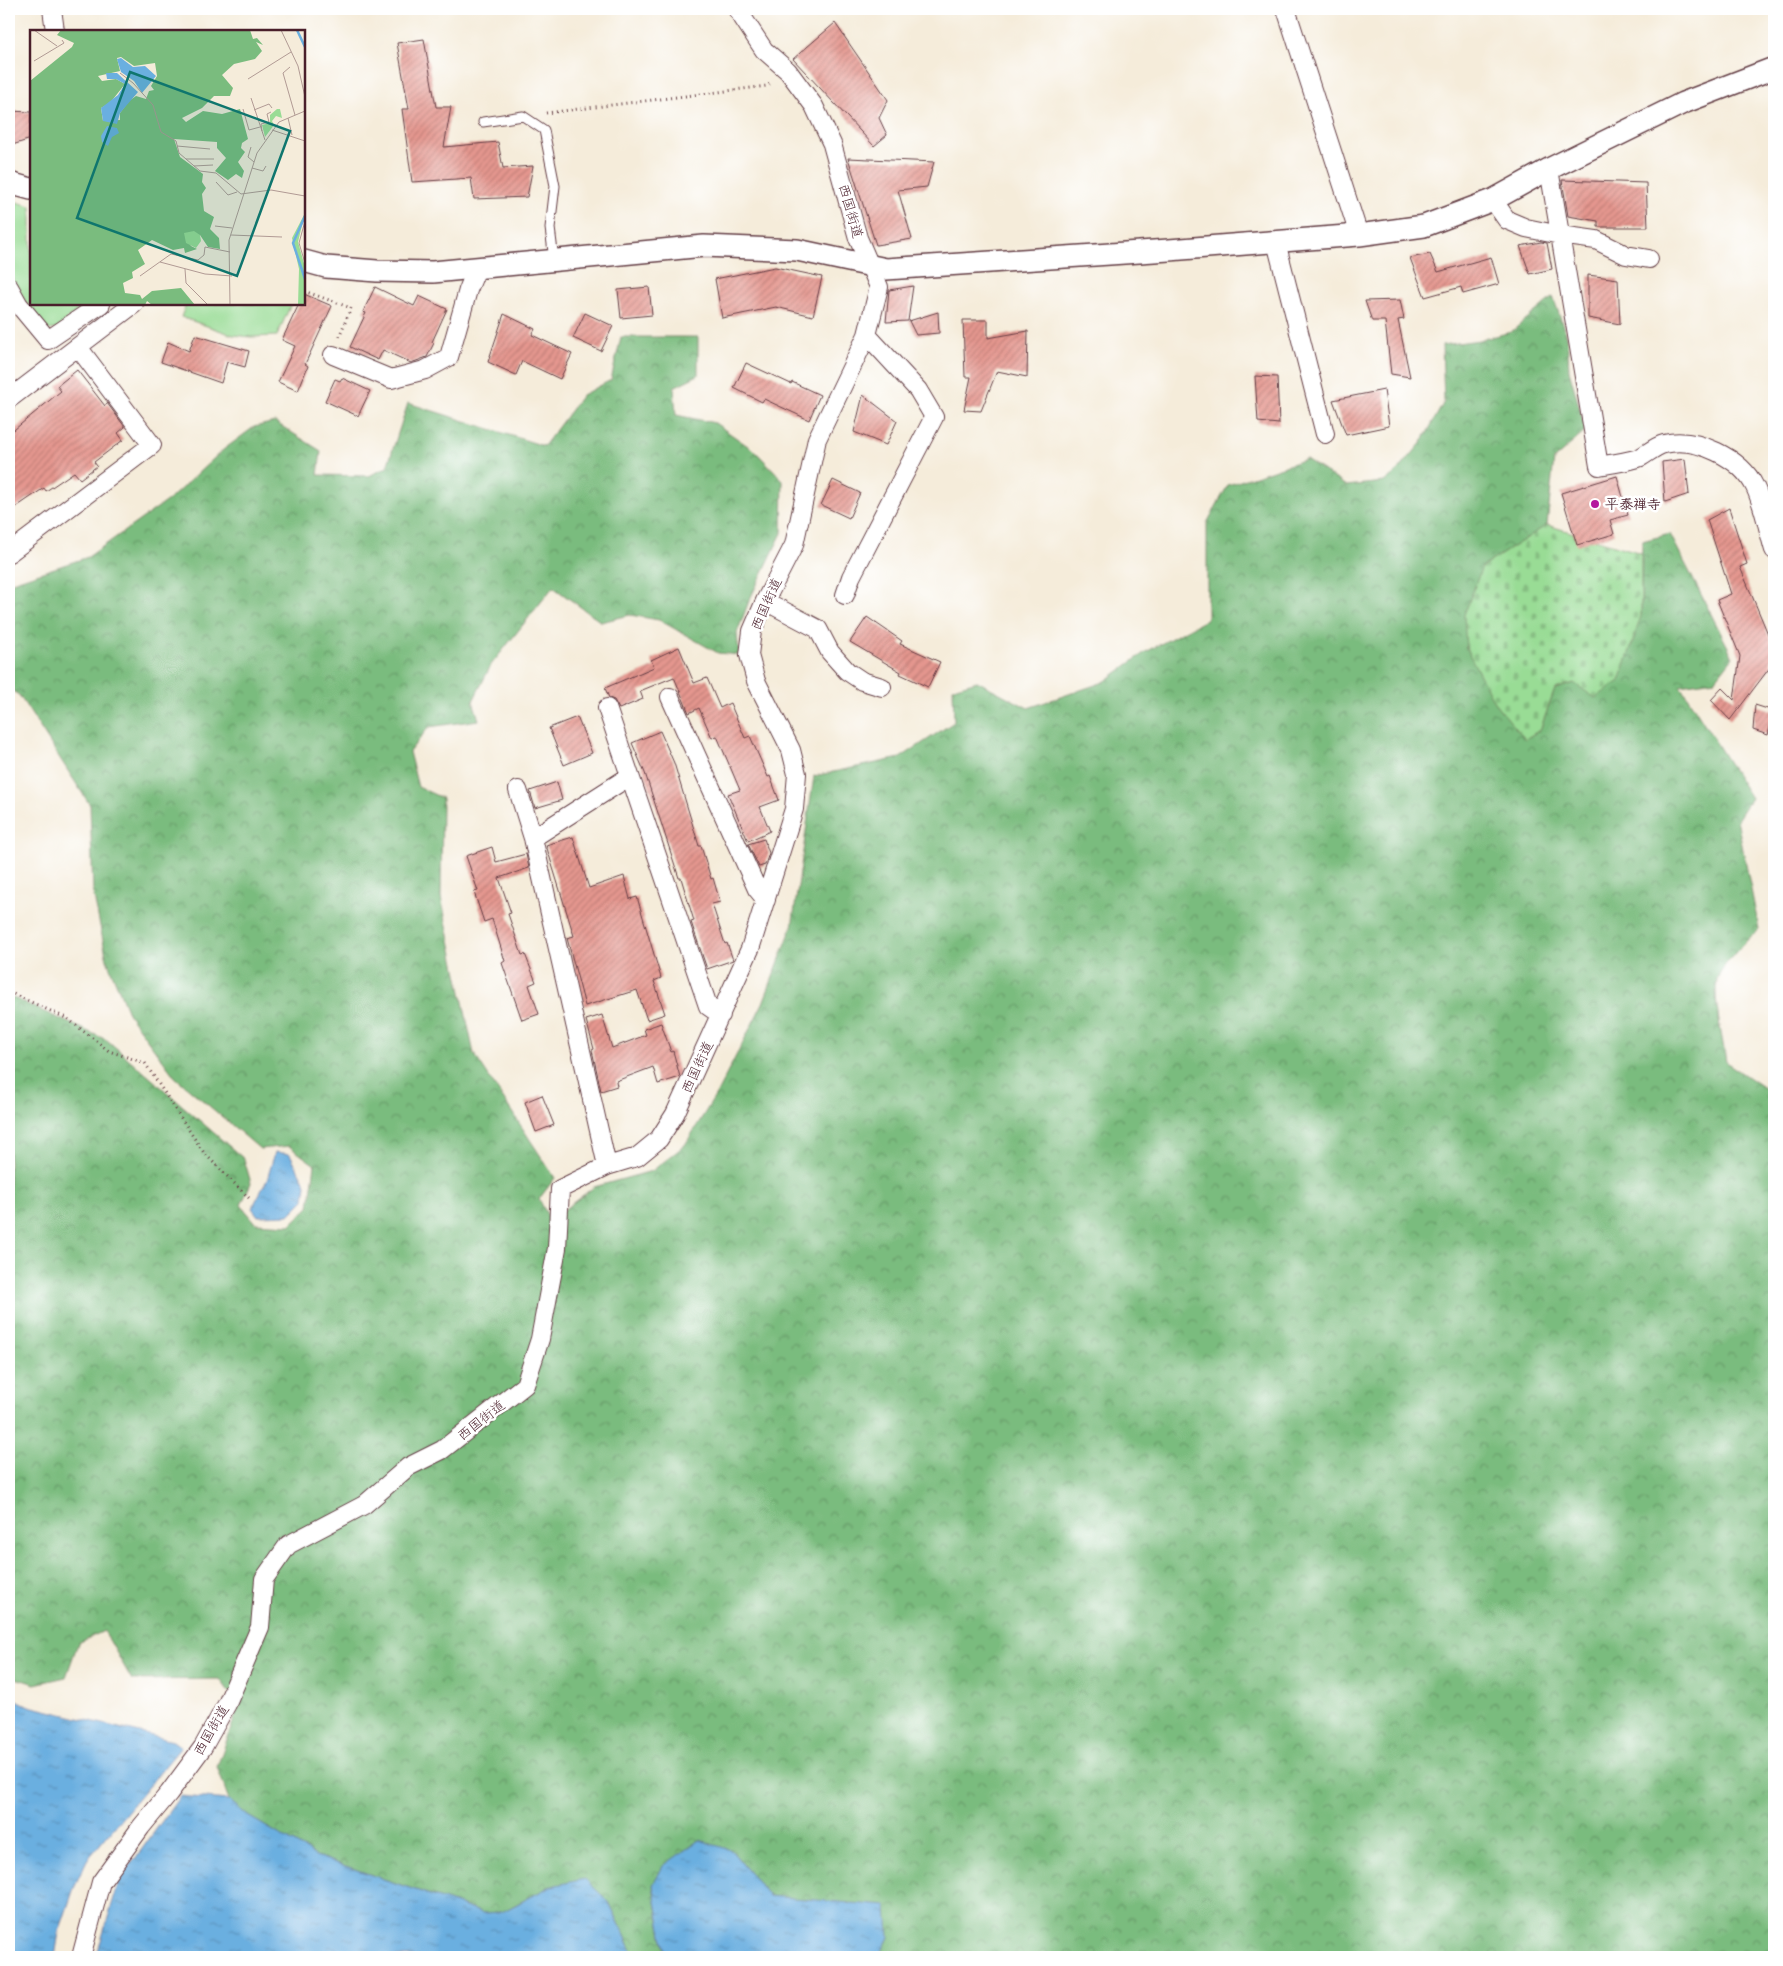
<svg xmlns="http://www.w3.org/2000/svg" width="1783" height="1966" font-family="'Playpen Sans','Klee One',sans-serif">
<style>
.green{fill:#99dc95;stroke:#727e60}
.forest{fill:url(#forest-crowns);stroke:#626e54}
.cemetery{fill:url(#cemetery-stones);stroke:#727e60}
.water{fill:url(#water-ripples);stroke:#5a6786}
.building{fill:url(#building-hatch)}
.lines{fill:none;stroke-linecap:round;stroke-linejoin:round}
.service-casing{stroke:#643e45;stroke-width:11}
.minor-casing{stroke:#643e45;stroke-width:20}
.tertiary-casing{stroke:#643e45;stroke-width:24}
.path{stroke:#643e45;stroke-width:3;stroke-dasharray:1 4;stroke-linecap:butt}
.service{stroke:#fff;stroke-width:9}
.minor{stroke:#fff;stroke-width:18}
.tertiary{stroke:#fff;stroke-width:21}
.poi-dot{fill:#b5179e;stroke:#fff;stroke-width:2}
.labels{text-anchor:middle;stroke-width:5;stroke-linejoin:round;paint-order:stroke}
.street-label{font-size:14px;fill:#4a1f2b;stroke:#fff}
.poi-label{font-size:14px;font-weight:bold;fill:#4a1f2b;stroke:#fff;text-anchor:start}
.inset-river{fill:none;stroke:#6aafe0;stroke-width:2.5}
.inset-road{fill:none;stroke:#b19a94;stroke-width:1}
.view{fill:#0f766e;fill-opacity:0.15;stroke:#0f766e;stroke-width:2.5}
.inset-edge{fill:none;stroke:#4a1f2b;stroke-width:2.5}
</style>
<defs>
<pattern id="forest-crowns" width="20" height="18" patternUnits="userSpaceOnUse" patternTransform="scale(1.25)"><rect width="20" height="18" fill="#7abc7e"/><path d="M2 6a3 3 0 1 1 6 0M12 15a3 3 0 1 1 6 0" fill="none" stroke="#669867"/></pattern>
<pattern id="cemetery-stones" width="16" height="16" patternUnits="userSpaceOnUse" patternTransform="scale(1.25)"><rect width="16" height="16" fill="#99dc95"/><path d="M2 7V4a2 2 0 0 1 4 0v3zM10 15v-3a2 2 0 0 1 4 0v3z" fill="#85bc81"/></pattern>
<pattern id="water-ripples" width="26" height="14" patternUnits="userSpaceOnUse" patternTransform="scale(1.25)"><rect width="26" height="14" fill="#6aafe0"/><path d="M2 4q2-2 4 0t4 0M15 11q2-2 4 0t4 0" fill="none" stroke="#598eb6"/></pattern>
<pattern id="building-hatch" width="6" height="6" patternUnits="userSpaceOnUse" patternTransform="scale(1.25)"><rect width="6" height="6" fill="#e5978f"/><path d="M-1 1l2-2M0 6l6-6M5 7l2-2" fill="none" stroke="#bc7b75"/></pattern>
</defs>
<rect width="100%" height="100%" fill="#fff"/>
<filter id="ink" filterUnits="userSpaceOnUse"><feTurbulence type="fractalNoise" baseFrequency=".02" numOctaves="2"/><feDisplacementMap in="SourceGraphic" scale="10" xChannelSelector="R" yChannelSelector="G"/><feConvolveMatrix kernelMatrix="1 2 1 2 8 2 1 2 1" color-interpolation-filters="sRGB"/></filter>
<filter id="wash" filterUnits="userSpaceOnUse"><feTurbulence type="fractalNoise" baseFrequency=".0096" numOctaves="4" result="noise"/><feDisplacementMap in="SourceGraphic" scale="20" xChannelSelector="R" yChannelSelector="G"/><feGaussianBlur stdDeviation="1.12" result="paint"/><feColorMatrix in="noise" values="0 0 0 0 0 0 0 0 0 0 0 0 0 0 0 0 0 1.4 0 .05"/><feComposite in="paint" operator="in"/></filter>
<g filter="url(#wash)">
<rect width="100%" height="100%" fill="#f5ecda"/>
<path class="green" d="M 9,200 L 31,206 L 31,304 L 85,304 L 57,329 L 47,330 L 26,303 L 9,273 Z
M 186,304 L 291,304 L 277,336 L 251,337 L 233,335 L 181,317 Z"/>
<path class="forest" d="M 1553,297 L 1567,336 L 1569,370 L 1586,431 L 1554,459 L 1547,525 L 1482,567 L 1494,702 L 1525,739 L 1540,730 L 1555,689 L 1574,683 L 1641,616 L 1642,541 L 1670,534 L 1733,657 L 1715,680 L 1680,685 L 1751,798 L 1737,820 L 1759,929 C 1748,939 1720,966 1717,980 C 1713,1001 1723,1039 1726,1062 L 1774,1095 L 1774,1957 L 879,1957 L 889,1937 L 825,1907 L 769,1896 L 731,1850 L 653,1885 L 666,1957 L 635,1957 L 609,1902 L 551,1886 L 502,1912 L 483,1913 L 316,1856 L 248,1816 L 229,1800 L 217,1767 L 239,1706 L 220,1679 L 132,1680 L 104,1631 L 78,1643 L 66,1677 L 35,1684 L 9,1676 L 9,996 L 107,1040 L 244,1159 L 251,1183 L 241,1205 L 256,1223 L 290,1225 L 309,1207 L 315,1165 L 289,1146 L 260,1149 L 175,1077 L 129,1015 L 107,960 L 93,892 L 90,805 L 19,695 L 9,689 L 9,583 L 88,557 L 171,498 L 223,450 L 254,427 L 275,422 L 321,451 L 318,475 L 369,476 L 387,467 L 408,403 L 544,446 L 582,395 L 611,380 L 621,337 L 698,337 L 698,375 L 674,387 L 676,415 L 715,423 L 755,451 L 783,480 L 782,533 L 749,601 L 737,633 L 739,655 L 718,653 L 659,620 L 630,615 L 601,622 L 553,587 L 491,665 L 473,701 L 479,720 L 429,727 L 409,752 L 418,787 L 442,798 L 441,897 L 474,1054 L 555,1178 L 539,1199 L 550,1220 L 594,1187 L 652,1171 L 685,1145 L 717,1093 L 763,1003 L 792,927 L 814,776 L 900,758 L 954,722 L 953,688 L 977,681 L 1028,708 L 1104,682 L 1144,653 L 1207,619 L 1207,523 L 1228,485 L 1306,459 L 1346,486 L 1384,482 L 1399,470 L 1422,442 L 1444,402 L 1442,345 L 1480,340 L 1511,332 Z"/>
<path class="cemetery" d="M 1547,525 L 1641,553 L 1641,616 L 1620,681 L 1595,698 L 1574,683 L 1555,689 L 1540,730 L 1525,739 L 1494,702 L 1466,648 L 1464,615 L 1482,567 Z"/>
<path class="water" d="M 275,1152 L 290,1154 L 306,1185 L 304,1200 L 289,1215 L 258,1216 L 252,1208 L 267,1180 Z
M 9,1696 L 29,1706 L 173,1741 L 181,1747 L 87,1860 L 75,1885 L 59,1932 L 55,1957 L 9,1957 Z
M 180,1796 L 229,1800 L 248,1816 L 316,1856 L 483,1913 L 502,1912 L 551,1886 L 585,1879 L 609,1902 L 635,1957 L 96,1957 L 119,1881 Z
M 699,1840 L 731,1850 L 769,1896 L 887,1906 L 889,1937 L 879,1957 L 666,1957 L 653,1885 L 663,1866 Z"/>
<g id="blocks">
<path class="building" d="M 835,23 L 888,100 L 879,118 L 887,135 L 874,146 L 793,59 Z
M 424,39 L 436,107 L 451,107 L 444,147 L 498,142 L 503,168 L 533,166 L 527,197 L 474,199 L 471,178 L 412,182 L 402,109 L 409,109 L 397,43 Z
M 9,111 L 31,112 L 31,139 L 9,146 Z
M 848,158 L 934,162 L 927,187 L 898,190 L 912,239 L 876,245 Z
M 1562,180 L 1646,183 L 1648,227 L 1598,227 L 1598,221 L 1568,216 Z
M 1541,242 L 1547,243 L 1552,269 L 1530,274 L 1520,246 Z
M 1430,254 L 1438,272 L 1491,257 L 1499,284 L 1463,294 L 1461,287 L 1425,297 L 1410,258 Z
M 775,267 L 822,277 L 813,316 L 776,307 L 722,318 L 715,279 Z
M 1588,275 L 1618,279 L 1620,324 L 1588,318 Z
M 913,286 L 908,321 L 886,322 L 889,290 Z
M 375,287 L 414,306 L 419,296 L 447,309 L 432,342 L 434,343 L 427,357 L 411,363 L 383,350 L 378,360 L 350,347 L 366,313 L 363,312 Z
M 649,287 L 652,315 L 621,318 L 618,290 Z
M 304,294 L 332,306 L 305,364 L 308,366 L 298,391 L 278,382 L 295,346 L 282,340 L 299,304 L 304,304 Z
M 1400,300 L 1404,319 L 1398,320 L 1410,377 L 1391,374 L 1385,321 L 1372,321 L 1365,301 Z
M 938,312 L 939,333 L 916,335 L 909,321 Z
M 585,313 L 613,326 L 601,351 L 573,338 Z
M 504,314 L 535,329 L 532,335 L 572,354 L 560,379 L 522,361 L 516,375 L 488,362 Z
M 963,320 L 988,320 L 988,338 L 1028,331 L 1027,377 L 997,371 L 981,411 L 964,410 L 971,377 L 965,377 Z
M 195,335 L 249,351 L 245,367 L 227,362 L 221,383 L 161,362 L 168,342 L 189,351 Z
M 746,363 L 791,384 L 792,382 L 820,395 L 809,420 L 764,399 L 762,402 L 734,388 Z
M 77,370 L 105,406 L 107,403 L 125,427 L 118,433 L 123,440 L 94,462 L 97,466 L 80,479 L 74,472 L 46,491 L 44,488 L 9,512 L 9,434 L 61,391 L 57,386 Z
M 1255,376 L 1277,377 L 1279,424 L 1258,422 Z
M 342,378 L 370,391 L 358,416 L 325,401 L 335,379 L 340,381 Z
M 1384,390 L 1389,426 L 1346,435 L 1333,400 Z
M 863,395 L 897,421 L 886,445 L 854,432 Z
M 1685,459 L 1689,494 L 1665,502 L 1662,462 Z
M 1617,476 L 1628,515 L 1610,520 L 1614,534 L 1577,545 L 1561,493 Z
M 833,480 L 860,493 L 849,518 L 821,505 Z
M 1729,508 L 1747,564 L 1740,567 L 1773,646 L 1771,666 L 1730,720 L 1711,700 L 1722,688 L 1734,700 L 1740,656 L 1717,600 L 1731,594 L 1707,520 Z
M 867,617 L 902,641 L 900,644 L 940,662 L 928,687 L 900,674 L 901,672 L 850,642 Z
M 679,647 L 694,683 L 707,678 L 720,708 L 730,703 L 745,738 L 750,736 L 768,777 L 770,776 L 779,800 L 760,807 L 770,831 L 748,841 L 728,794 L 740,790 L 717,736 L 712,738 L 699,708 L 689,713 L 674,677 L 640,691 L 643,699 L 619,709 L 614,700 L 609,698 L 605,688 L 654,667 L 651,660 Z
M 1755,705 L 1774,711 L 1768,735 L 1753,730 Z
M 577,717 L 592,753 L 564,765 L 549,728 Z
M 660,731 L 674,763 L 699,846 L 701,846 L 711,879 L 713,878 L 720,902 L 712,904 L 725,944 L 727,943 L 733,960 L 707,969 L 691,922 L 694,921 L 681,878 L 679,878 L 645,773 L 632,743 Z
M 557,782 L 562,800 L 535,808 L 530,791 Z
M 573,837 L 589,888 L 624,876 L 630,899 L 637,897 L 661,978 L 654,981 L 665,1014 L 647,1020 L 637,990 L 585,1006 L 567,938 L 574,936 L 546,845 Z
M 764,839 L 769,853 L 765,865 L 759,867 L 748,844 Z
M 492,847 L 496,862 L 526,854 L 529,868 L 499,878 L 511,913 L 508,914 L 522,955 L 525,954 L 536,982 L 529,985 L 539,1014 L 522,1020 L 502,963 L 505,961 L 492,919 L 484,922 L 474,892 L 478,891 L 466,856 Z
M 602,1015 L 612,1048 L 646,1035 L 644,1029 L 661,1023 L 671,1052 L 673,1051 L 680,1077 L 658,1084 L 653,1067 L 616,1081 L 617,1086 L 601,1091 L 592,1050 L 594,1049 L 586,1020 Z
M 542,1095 L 554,1125 L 536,1132 L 525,1102 Z"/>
</g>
</g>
<g filter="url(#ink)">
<use href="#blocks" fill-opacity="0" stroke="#643e45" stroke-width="1"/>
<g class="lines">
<g class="service-casing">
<path id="service" d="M 483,122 L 523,116 L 544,130 L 555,186 L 550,228 L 554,260"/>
</g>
<g class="minor-casing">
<path id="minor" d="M 52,9 L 55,31
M 1286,9 L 1359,235
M 1549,169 L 1599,466 C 1612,463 1629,462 1641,457 C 1648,453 1656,446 1664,444 C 1696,436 1741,458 1755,487 C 1764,506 1768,530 1774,550
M 1493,200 L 1507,220 L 1526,228 L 1560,235 L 1596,240 L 1626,255 L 1649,259
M 1276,242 L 1325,434
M 9,287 L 19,305 L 48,340 L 101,304
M 333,355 L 391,379 L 425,370 L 449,357 L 468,290 L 477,268
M 9,399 L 134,304
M 9,553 L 152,445 L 78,347
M 845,595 L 851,577 L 934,417 L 918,390 L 867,335
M 765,601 L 818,629 L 830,652 L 847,671 L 862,681 L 882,687
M 670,697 L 757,889 L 766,900
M 607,708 L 708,1006 L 721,1015
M 518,790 L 533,838 L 607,1166
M 533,838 L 630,776
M 81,1957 L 101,1882 L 141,1827 L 169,1793 L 203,1747 L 227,1704 L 260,1627 L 264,1579 L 288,1545 L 364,1505 L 408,1467 L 442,1450 L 525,1385 L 540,1339 L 557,1248 L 560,1189 L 607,1166 L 637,1157 L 659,1139 L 675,1114 L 750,949 L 794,809 L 797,774 L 791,750 L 756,681 L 749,655 L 752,631 L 765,601 L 794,545 L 817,439 L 867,335 L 879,287 L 858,238 L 832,144 L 814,106 L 788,71 L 764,50 L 737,9"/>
</g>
<g class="tertiary-casing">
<path id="tertiary" d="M 9,183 L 31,189
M 304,261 L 326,267 L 377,271 L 433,272 L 704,246 L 797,250 L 886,269 L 1169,250 L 1359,235 L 1424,226 L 1493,200 L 1549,169 L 1683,103 L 1774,68"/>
</g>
<path class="path" d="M 546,113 L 767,86 L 772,82
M 304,291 L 351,308 L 339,337
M 9,992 L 68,1019 L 109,1051 L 145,1063 L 204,1153 L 250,1199"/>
<use href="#service" class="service"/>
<use href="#minor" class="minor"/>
<use href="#tertiary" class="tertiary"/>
</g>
</g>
<circle class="poi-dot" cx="1595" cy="504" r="5"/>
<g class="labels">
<g class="street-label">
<text transform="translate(851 211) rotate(74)" y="5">西国街道</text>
<text transform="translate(766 604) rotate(-66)" y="5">西国街道</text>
<text transform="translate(697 1067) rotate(-65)" y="5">西国街道</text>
<text transform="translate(481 1420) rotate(-38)" y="5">西国街道</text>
<text transform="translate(211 1730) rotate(-60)" y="5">西国街道</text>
</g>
<g class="poi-label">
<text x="1605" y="509">平泰禅寺</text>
</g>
</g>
<g transform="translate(30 30)">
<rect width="275" height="275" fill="#f5ecda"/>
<path d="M 247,79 L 250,79 L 252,88 L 246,86 L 242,91 L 244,95 L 235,107 L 232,95 L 240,93 L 240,85 ZM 275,183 L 268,212 L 275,237 L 275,275 L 268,275 L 269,239 L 262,208 Z" fill="#99dc95"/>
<path d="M 31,0 L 220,0 L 223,9 L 227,8 L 233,15 L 226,12 L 232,21 L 225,29 L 204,34 L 192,45 L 203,58 L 200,66 L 184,66 L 172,78 L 152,88 L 156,92 L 173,81 L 192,84 L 210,79 L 218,109 L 212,113 L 211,118 L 215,122 L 208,132 L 214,141 L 212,148 L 206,144 L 198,150 L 185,141 L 196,128 L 187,118 L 187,112 L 144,109 L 150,127 L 173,144 L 172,152 L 176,158 L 172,164 L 174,181 L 184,187 L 180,199 L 189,208 L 190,219 L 178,217 L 170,205 L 155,205 L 161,216 L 167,219 L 155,223 L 154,218 L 143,220 L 122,210 L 108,220 L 115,234 L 102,242 L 103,248 L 93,253 L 95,263 L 110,265 L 112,269 L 122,261 L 151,258 L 165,275 L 122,275 L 117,271 L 115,275 L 0,275 L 0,51 L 42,17 L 44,13 L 27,5 ZM 91,27 L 104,36 L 125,33 L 127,46 L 121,56 L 124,60 L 119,61 L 116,69 L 106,66 L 99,71 L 90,83 L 90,90 L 73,91 L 71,78 L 80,73 L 95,54 L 86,49 L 72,51 L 68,46 L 90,41 L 87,28 Z" fill="#7abc7e" fill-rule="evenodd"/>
<path d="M 164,201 L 170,205 L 171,211 L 166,218 L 156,213 L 154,203 Z" fill="#99dc95"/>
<path d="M 91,28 L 103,37 L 115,36 L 126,46 L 112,63 L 104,51 L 91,42 L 87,29 ZM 76,43 L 87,43 L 108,62 L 90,83 L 87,94 L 73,91 L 71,78 L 88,65 L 95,54 L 86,49 L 77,49 ZM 77,96 L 87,98 L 89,103 L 82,107 L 78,116 L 72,112 L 71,106 Z" fill="#6aafe0"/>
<path class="inset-river" d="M 267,0 L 275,17M 275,186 L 263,213 L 275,249"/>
<path class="inset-road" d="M 4,0 L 27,16M 251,0 L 268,36 L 275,67M 4,31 L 34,13 L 32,10M 260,37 L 253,43 L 265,85M 90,43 L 103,53 L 123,75 L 131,102 L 146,111 L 149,123 L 170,141 L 186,143 L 211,164 L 241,160 L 275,166M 218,49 L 261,22M 221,68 L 235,110M 213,79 L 219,100 L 230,97M 224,80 L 239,74 L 242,78M 258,88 L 262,105M 242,100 L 275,111M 232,101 L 231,94 L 239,92 L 237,84 L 241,82M 147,116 L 180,119M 221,117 L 218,127 L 224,132M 156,129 L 184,129M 164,136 L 183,135M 222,138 L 233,141 L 236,136M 186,152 L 198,165 L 207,162M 275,191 L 269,213 L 275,233M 185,196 L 202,198M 201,205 L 252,207M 130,232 L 175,244 L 202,246M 155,239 L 156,253 L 178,275M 110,246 L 141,224 L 168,230 L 174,225 L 175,217 L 200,222M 200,275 L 199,210 L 227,123 L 249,92 L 275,81"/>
<path class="view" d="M 100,42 L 260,101 L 207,246 L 47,188 Z"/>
<rect width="275" height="275" class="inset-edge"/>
</g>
<rect width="1783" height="1966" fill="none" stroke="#fff" stroke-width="30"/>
</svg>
